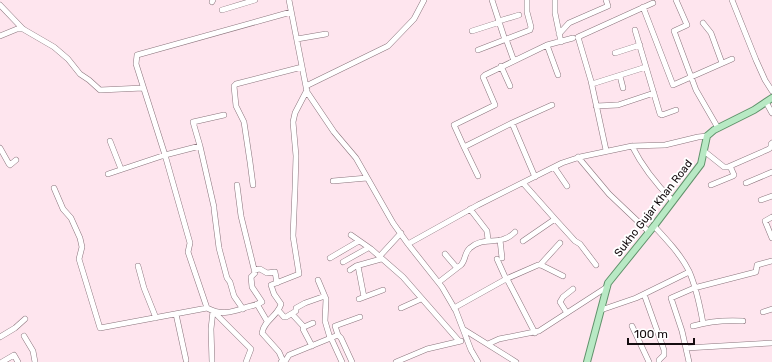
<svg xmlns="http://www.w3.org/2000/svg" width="772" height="362" font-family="Rubik,sans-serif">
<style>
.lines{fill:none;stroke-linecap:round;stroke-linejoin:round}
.minor-casing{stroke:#8a747c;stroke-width:6}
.major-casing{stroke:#60926b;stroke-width:8}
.minor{stroke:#fff;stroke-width:5}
.major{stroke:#b8e9c4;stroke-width:6}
.labels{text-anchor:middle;stroke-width:4;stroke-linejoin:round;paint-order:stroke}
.street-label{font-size:11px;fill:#140c0f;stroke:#fff}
</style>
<rect width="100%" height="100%" fill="#fee5ee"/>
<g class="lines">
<g class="minor-casing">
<path id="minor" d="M 289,0 L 307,92 L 334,132 L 356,158 L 393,223 L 408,244 L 442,287 L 456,311 L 471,350 L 478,362
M 492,0 L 505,40
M 555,0 L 555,13 L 561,42
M 676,0 L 687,25 L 674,31 L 696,90 L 718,128
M 732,0 L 756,60 L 765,80 L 772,91
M 212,2 L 213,0
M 0,5 L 23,29 L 54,47 L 68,59 L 80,74 L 89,80 L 100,90 L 143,88
M 643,7 L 673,85 L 732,59
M 222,10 L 255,0
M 499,21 L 519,15
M 703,23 L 711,33 L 722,63
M 635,30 L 660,114 L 662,115 L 676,110
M 472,31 L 500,22
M 559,34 L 569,23 L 608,6 L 606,0
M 0,36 L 17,29 L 23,29
M 297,39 L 326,34
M 506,39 L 514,61
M 547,45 L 558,75
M 478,50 L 530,30 L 531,27 L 527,12 L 527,0
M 615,53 L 640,45
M 501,66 L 510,86
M 620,76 L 623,88
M 592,84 L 646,67
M 306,86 L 388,46 L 414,19 L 424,0
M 766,102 L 772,113
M 596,106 L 618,105 L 654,93
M 224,115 L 193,122 L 200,146 L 214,207 L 214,209 L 219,248 L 227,278 L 230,282 L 234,296 L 243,309
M 512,123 L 535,177
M 110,141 L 121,169
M 632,146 C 643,168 656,184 673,201
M 464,147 L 454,125 L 495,105 L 483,77 L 485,75 L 547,45 L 573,38
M 0,148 L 9,164 L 10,165 L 16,160
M 606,150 L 591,81 L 578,37 L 653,3
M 704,151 L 724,167 L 728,167 L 769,149 L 771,147 L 771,144 L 772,143
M 578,157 L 609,194 L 649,232
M 554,167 L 567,186
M 108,174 L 165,155 L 200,146
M 478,176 L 464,147 L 512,123 L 552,105
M 333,181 L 367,178
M 746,183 L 772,172
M 253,185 L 250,162 L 244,122 L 236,106 L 234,86 L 236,84 L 302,67
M 711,185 L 733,176 L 734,175 L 730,166
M 54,188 L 63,209 L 71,218 L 80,238 L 82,247 L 79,259 L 100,328 L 207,308 L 188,252 L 190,243 L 165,155 L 136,64 L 137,55 L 291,12
M 761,200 L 772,196
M 470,209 L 487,231 L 488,240
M 772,217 L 765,221 L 772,238
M 555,219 L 575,241 L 580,244 L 596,265
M 654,226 C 667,240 681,255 689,271 C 696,287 700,306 703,323
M 351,235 L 371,249 L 403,277 L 459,341
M 500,240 L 502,258
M 523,241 L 555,219 L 523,183
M 408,244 L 478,205 L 562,163 L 580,157 L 632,146 L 665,145 L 698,137 L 707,136
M 445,254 L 457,268
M 379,257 L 401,233
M 330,258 L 359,241
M 497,259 L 506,279
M 343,262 L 368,248
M 540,265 L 560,243
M 138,266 L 144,288 L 156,318
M 358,266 L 364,297
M 254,270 L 260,269 L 267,273 L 275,272 L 277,283
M 350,270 L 356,266 L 381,259
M 507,279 L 535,333
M 318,280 L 326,299 L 325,321 L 330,338
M 439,282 L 461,265 C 466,260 464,253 470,248 C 481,238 492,243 504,239 C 508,238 512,235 515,232
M 644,294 L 664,350 L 664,355 L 659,360 L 659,362
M 359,299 L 383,290
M 257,304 L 267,321
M 207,308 C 220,315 230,313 244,308 C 250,306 257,305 262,302 L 252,287 L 251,277 L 255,273 L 241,216 L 237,185
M 401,308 L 421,299
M 454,308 L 506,279 L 538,265 L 541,265 L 563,276
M 278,310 L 284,317 L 286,317 L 296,311 L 296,308 L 305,303 L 325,296
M 601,310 L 636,298 L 689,272
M 763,312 L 772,309
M 567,313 L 560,302 L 563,297 L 573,289
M 176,314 L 186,360
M 292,314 L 304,327 L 313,323
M 632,326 L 649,362
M 693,326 C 710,321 725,320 743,321
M 304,327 L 303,329 L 312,346
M 463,329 L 516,362
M 338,335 L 335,326 L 360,317
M 24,336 L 33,351 L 35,362
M 0,337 L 15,328 L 25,319
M 331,338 L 342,362
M 488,344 L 499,339 L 539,331 L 607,287
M 686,348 L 772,343
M 283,361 L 279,352 L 262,333 C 264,320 278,316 281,304 L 274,294 L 271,285 L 299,274 L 293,236 L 295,189 L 296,156 L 293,122 L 295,113 L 307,90
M 2,362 L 14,355 L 18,362
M 212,362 L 211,329 L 213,311 L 251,349 L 246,362
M 281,362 L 286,360 L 289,355 L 338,335 L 341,338 L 352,362
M 396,362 L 427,349 L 461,341
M 689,362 L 682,331 L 671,298 L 694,288 L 756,272 L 757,265 L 772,261"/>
</g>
<g class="major-casing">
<path id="major" d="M 587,362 L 608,283 L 654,226 L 701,164 L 707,136 L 714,130 L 754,110 L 772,98"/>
</g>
<use href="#minor" class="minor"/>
<use href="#major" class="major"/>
</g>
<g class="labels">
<g class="street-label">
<text transform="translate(653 208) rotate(-52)" y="4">Sukho Gujar Khan Road</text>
</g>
</g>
<path d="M628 338v6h66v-6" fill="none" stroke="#140c0f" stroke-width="2"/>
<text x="634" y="338" font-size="12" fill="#140c0f" stroke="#ffffff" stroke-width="3" paint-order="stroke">100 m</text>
</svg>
